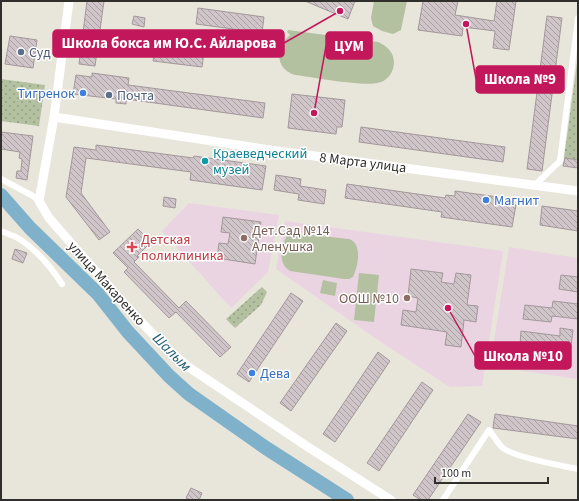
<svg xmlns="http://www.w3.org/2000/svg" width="579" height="501" font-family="'Source Sans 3',sans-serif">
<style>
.education{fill:#ead4e2}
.park{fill:url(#park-dots)}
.garden{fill:#b3c1a1}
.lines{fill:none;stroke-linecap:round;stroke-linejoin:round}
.river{stroke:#7fb1cb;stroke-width:14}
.building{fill:url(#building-back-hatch);stroke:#a3989b}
.street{stroke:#fff;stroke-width:6}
.secondary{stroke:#fff;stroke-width:9}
.service-dot{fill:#5c6f8a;stroke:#fff;stroke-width:1.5}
.shop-dot{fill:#3f7fe0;stroke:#fff;stroke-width:1.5}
.culture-dot{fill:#0f9aa8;stroke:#fff;stroke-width:1.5}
.education-dot{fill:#8d6e63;stroke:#fff;stroke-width:1.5}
.health-dot{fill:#e0444e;stroke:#fff;stroke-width:1.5}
.labels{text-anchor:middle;stroke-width:3;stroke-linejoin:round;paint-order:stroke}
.service-label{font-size:14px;fill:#4e5e75;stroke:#fff;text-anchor:start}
.shop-label{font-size:14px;fill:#366cbe;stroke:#fff;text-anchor:start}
.culture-label{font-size:14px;fill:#0d838f;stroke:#fff;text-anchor:start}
.street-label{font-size:14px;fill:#302f2b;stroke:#fff}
.education-label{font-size:14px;fill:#785e54;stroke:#fff;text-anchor:start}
.health-label{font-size:14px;fill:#be3a42;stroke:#fff;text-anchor:start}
.water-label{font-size:15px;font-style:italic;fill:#1c5b75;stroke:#fff}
.leader{fill:none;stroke:#c2185b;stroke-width:1.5}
.callout-dot{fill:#c2185b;stroke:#fff;stroke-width:1.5}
.callout{fill:#c2185b;stroke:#c2185b;stroke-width:1.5}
.callout-label{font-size:15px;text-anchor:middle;font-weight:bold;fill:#fff}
</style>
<defs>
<pattern id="park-dots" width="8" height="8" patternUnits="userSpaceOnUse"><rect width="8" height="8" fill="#b3c1a1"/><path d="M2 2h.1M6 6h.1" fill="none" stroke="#929d83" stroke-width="1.8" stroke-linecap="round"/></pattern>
<pattern id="building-back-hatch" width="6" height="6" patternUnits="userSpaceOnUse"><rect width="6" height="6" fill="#d0c5c8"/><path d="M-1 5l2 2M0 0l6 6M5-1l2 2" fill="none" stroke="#a9a0a3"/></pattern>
</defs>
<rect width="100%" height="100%" fill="#e8e5db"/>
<path class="education" d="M 189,203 L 279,215 L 268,272 L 231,308 L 162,231 Z
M 285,221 L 503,251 L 482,386 L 450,387 L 381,342 L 276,269 Z
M 509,247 L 578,258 L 577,379 L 490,366 Z"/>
<path class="park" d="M 578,55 L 578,160 L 564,158 Z
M 1,79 L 45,85 L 39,126 L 1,121 Z
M 262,287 L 267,292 L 261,305 L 235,328 L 226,319 Z"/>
<path class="garden" d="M 374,1 L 407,1 L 401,30 L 393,34 L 382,31 L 373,26 L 371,18 Z
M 288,30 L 378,42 C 383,44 389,48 392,54 C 397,64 392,78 381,82 C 368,88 313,77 295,75 C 275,69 275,48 290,35 L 287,32 Z
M 293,233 L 349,239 C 363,244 358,266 353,277 L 349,279 L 344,279 L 290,271 C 277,263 281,245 288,234 Z
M 359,273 L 379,275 L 374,322 L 354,320 Z
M 323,280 L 337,283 L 335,296 L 320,293 Z"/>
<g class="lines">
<path class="river" d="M 1,195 L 30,228 L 98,294 L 128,332 L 169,376 L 189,394 L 266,448 L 347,500"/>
</g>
<path class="building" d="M 87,1 L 104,1 L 95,66 L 79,64 Z
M 305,1 L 355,1 L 348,19 Z
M 423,1 L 458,1 L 455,15 L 494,21 L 497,1 L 516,1 L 509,50 L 493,48 L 495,31 L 463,27 L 462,36 L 418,30 Z
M 198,8 L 264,17 L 262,33 L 196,24 Z
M 134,16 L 145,18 L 144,27 L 132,24 Z
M 547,16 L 562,18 L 542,171 L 527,169 Z
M 157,31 L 206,37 L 202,67 L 153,61 Z
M 10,36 L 37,40 L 33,68 L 5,64 Z
M 92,73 L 129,78 L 128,85 L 265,103 L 263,118 L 126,99 L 126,104 L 116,103 L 116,99 L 73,94 L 76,75 L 92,77 Z
M 292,94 L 345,100 L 342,127 L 337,127 L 336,134 L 288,128 Z
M 361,127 L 505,147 L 503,162 L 359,142 Z
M 1,132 L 33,136 L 27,180 L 16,178 L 17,171 L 21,171 L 22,159 L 19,158 L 20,152 L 1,149 Z
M 96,145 L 193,158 L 194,156 L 266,166 L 262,190 L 190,180 L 191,172 L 86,158 L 81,193 L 110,232 L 99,240 L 66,197 L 74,147 L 96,150 Z
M 565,158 L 578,160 L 578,168 L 563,166 Z
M 276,175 L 301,179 L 300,186 L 326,190 L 324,204 L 298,200 L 299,194 L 274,190 Z
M 347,184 L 445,198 L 446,195 L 455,196 L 455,191 L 498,197 L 497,202 L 516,205 L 512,227 L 441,217 L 442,212 L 345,198 Z
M 164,197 L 176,199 L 175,208 L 163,206 Z
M 542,206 L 578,211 L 578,231 L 540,225 Z
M 223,217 L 261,222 L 255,264 L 217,258 L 219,243 L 228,244 L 230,233 L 221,232 Z
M 138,229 L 151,242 L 137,256 L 139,257 L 134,262 L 179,308 L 186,301 L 231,347 L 220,357 L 176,312 L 169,318 L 124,272 L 128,268 L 113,253 Z
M 15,249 L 27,253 L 23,263 L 12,259 Z
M 411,269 L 443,273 L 441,282 L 454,284 L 456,273 L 471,275 L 467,305 L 478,306 L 476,322 L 464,320 L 461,347 L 445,345 L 447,332 L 401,325 L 403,310 L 416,312 L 418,298 L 408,296 Z
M 561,275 L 578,277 L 578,292 L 559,289 Z
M 291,293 L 303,301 L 249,382 L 237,374 Z
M 553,301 L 578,304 L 578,319 L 552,316 L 551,322 L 523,319 L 525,305 L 552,308 Z
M 336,323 L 347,331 L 291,411 L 280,403 Z
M 560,328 L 573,330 L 571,346 L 548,343 L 548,349 L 520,345 L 521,331 L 560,336 Z
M 378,352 L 390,361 L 335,442 L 323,434 Z
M 422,382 L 433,390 L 379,471 L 367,463 Z
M 468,414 L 481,422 L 428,500 L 421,500 L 413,495 Z
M 495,414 L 578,426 L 578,439 L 493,428 Z
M 191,488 L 202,493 L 199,500 L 191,500 L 186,498 Z"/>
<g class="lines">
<path class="street" d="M 1,179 L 33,196 L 39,201
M 536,184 L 560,161 L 578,18
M 1,231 C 6,233 11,235 16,237 C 35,248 51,267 62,284
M 443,500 L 489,430 C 494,436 498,444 503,448 C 514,457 562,466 578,469"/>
<path class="secondary" d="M 69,1 L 54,117 L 39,201 L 49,218 L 128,308 L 167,349 L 190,368 L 308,447 L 391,500
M 54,117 L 277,151 L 578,191"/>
</g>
<g class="service-dot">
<circle cx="21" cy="52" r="4"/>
<circle cx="109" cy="95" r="4"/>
</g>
<g class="shop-dot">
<circle cx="83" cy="93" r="4"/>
<circle cx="486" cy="200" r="4"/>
<circle cx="252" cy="373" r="4"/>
</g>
<circle class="culture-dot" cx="205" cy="161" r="4"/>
<g class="education-dot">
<circle cx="244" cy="238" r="4"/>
<circle cx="407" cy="298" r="4"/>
</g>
<path class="health-dot" d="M130 241h4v4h4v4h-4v4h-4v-4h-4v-4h4z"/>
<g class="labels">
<g class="service-label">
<text x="29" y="57">Суд</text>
<text x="117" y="100">Почта</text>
</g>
<g class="shop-label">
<text x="75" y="98" text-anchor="end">Тигренок</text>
<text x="494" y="205">Магнит</text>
<text x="260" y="378">Дева</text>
</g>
<g class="culture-label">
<text x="213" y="158">Краеведческий<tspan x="213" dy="16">музей</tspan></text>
</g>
<g class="street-label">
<text transform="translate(363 162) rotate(7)" y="5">8 Марта улица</text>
<text transform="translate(107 283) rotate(48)" y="5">улица Макаренко</text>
</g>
<g class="education-label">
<text x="252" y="235">Дет.Сад №14<tspan x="252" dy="16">Аленушка</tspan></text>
<text x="399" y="303" text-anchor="end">ООШ №10</text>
</g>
<g class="health-label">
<text x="141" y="244">Детская<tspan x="141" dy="16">поликлиника</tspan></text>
</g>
<g class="water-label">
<text transform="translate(172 352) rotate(45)" y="5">Шалым</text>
</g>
</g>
<path class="leader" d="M340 11L284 43M314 113L326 46M466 24L476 79M448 308L475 356"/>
<g class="callout-dot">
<circle cx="340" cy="11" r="4"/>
<circle cx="314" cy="113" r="4"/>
<circle cx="466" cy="24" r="4"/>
<circle cx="448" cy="308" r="4"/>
</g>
<g class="callout">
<rect x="53" y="30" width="231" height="27" rx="4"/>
<rect x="326" y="32" width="46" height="27" rx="4"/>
<rect x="476" y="66" width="88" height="27" rx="4"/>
<rect x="475" y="342" width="96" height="27" rx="4"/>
</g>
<g class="callout-label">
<text x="169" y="48">Школа бокса им Ю.С. Айларова</text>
<text x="349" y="51">ЦУМ</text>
<text x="520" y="84">Школа №9</text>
<text x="523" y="361">Школа №10</text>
</g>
<rect width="579" height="501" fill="none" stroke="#302f2b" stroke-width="4"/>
<path d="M435 477v6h113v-6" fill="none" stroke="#302f2b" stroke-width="2"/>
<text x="441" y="477" font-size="12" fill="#302f2b" stroke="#ffffff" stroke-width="3" paint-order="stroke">100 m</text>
</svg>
